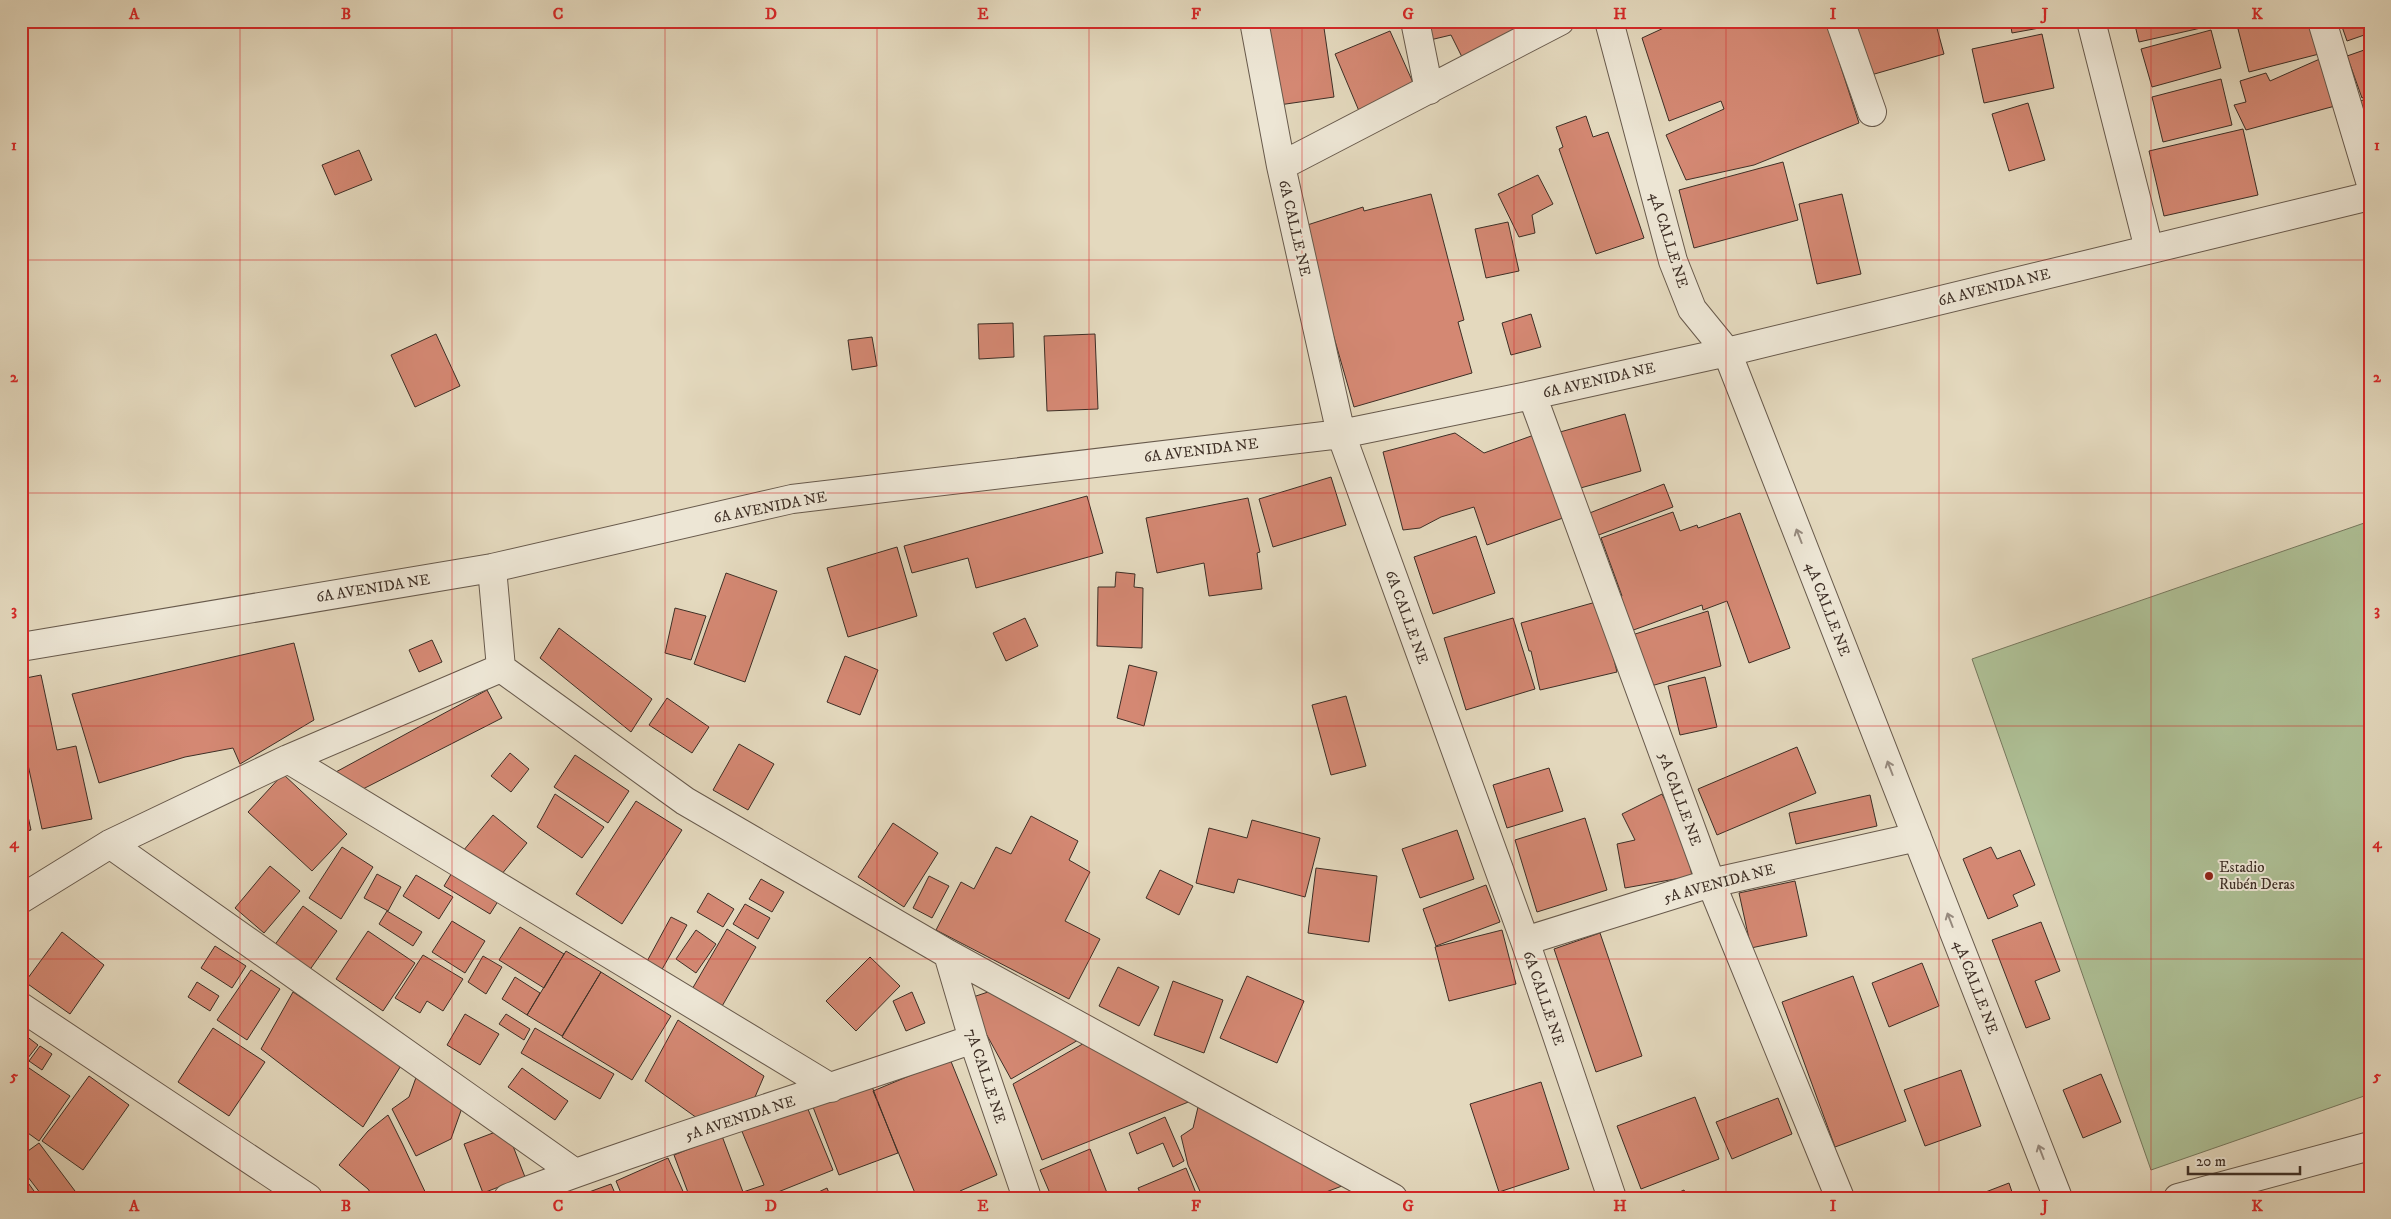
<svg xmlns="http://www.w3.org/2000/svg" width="2391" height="1219" font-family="'IM FELL DW Pica',serif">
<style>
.green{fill:#aec096;stroke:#76785e}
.building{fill:#d48873;stroke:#3e2f26}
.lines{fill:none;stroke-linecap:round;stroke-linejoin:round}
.minor-casing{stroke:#685a4c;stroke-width:30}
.minor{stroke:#ede6d5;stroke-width:28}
.oneway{stroke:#968a7e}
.grid{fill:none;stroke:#d62828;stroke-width:1;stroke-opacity:0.55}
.poi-dot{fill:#8f2418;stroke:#ede6d5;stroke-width:2}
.labels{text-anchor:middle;stroke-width:4;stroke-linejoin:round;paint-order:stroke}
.street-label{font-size:15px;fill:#3e2f26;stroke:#ede6d5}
.poi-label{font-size:15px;fill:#3e2f26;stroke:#ede6d5;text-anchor:start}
.neatline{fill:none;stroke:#d62828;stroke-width:2}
.grid-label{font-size:16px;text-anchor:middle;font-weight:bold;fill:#d62828}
</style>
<rect width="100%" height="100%" fill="#e4d9be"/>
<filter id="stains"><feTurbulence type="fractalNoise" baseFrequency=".004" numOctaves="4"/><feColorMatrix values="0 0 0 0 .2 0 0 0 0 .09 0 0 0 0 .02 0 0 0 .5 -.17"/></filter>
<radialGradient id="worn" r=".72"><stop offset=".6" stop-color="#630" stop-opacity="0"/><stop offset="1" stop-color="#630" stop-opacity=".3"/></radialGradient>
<path class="green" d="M 2370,521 L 2370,1094 L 2151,1170 L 1972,659 Z"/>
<path class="building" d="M 1267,21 L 1323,21 L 1334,97 L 1279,105 Z
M 1424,21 L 1516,21 L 1520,29 L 1462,57 L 1451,35 L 1430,40 Z
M 1679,21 L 1826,21 L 1859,123 L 1754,165 L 1686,180 L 1666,135 L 1724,109 L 1721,101 L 1669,121 L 1642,38 Z
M 1871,21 L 1935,21 L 1944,54 L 1864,77 L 1850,27 Z
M 2010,21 L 2078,21 L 2012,33 Z
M 2134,21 L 2223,21 L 2223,23 L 2139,42 Z
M 2236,21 L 2311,21 L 2319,54 L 2249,72 Z
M 2340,21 L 2370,21 L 2370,33 L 2347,41 Z
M 2211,30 L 2221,68 L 2152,87 L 2141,49 Z
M 1390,31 L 1415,87 L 1359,111 L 1335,54 Z
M 2042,34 L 2054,88 L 1984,103 L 1972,49 Z
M 2370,48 L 2370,95 L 2362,98 L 2347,56 Z
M 2322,58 L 2335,106 L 2246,130 L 2234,105 L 2246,102 L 2240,81 L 2266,73 L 2270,81 Z
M 2221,79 L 2232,125 L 2163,142 L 2152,97 Z
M 2370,98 L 2370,164 L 2350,104 Z
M 2028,103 L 2045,160 L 2009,171 L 1992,114 Z
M 1586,116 L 1593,137 L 1608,132 L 1644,238 L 1596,254 L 1559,149 L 1563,147 L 1556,127 Z
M 2243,129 L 2258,195 L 2164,216 L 2149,151 Z
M 359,150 L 372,180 L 335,195 L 322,165 Z
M 1783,162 L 1798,220 L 1694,248 L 1679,190 Z
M 1538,175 L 1553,204 L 1532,215 L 1535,233 L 1519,237 L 1498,194 Z
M 1431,194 L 1464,320 L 1458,322 L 1472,373 L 1354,407 L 1327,313 L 1298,228 L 1363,207 L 1364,211 Z
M 1842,194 L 1861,274 L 1817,284 L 1799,204 Z
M 1508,222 L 1519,271 L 1486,278 L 1475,229 Z
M 1531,314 L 1541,347 L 1511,355 L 1502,323 Z
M 1013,323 L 1014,357 L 979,359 L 978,324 Z
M 436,334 L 460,386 L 415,407 L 391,355 Z
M 1095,334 L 1098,409 L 1047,411 L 1044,336 Z
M 872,337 L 877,366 L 852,370 L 848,340 Z
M 1625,414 L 1641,471 L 1577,489 L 1560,432 Z
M 1455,433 L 1484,453 L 1534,435 L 1563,518 L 1487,545 L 1474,507 L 1441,517 L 1420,528 L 1403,530 L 1383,452 Z
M 1331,477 L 1346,525 L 1273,547 L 1259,499 Z
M 1664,484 L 1673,507 L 1596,536 L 1587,514 Z
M 1087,496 L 1103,553 L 976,588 L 968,558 L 912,573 L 904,546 Z
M 1248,498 L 1260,552 L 1257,553 L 1262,589 L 1209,596 L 1204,563 L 1157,573 L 1146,518 Z
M 1673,512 L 1680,531 L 1697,525 L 1698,528 L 1740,513 L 1790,648 L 1749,663 L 1727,601 L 1703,610 L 1702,605 L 1628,632 L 1615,598 L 1622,596 L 1601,538 Z
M 1476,536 L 1495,593 L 1433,614 L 1414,557 Z
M 897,547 L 917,616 L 848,637 L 827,568 Z
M 1116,572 L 1135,574 L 1134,587 L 1143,588 L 1142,648 L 1097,646 L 1098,587 L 1115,587 Z
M 726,573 L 777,591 L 745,682 L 694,664 Z
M 1596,602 L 1607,632 L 1617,672 L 1540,690 L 1531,651 L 1529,651 L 1521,623 Z
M 675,608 L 706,616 L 691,660 L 665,653 Z
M 1708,611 L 1721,666 L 1651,686 L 1632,635 Z
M 1025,618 L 1038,646 L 1006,661 L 993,633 Z
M 1513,618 L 1535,689 L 1466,710 L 1444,638 Z
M 559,628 L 652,699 L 631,732 L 540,658 Z
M 432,640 L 442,662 L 419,672 L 409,650 Z
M 294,643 L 314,720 L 240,764 L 233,748 L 185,757 L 99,783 L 72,694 Z
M 845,656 L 878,670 L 860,715 L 827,702 Z
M 1129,665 L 1157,672 L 1144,726 L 1117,718 Z
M 41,675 L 57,750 L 76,746 L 92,819 L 42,829 L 25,751 L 21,752 L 21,679 Z
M 1705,677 L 1717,727 L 1680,735 L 1668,686 Z
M 487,690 L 502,718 L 361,790 L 334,773 Z
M 1346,696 L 1366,766 L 1331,775 L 1312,705 Z
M 667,698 L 709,727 L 692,753 L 649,725 Z
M 739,744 L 774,764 L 748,810 L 713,790 Z
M 1797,747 L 1816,793 L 1717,835 L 1698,789 Z
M 510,753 L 529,769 L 511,792 L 491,776 Z
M 575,755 L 629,791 L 608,823 L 554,787 Z
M 1549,768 L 1563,811 L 1507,828 L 1493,785 Z
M 283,774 L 347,834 L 312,871 L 248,812 Z
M 21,784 L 31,830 L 21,832 Z
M 555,794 L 604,827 L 582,858 L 537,827 Z
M 1662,794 L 1681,832 L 1683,831 L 1692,876 L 1625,888 L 1617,844 L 1635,840 L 1622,814 Z
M 1870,795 L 1877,826 L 1796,844 L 1789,813 Z
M 636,801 L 682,830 L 622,924 L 576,894 Z
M 493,815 L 527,843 L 497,880 L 463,851 Z
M 1031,816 L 1078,841 L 1069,860 L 1090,872 L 1065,921 L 1100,939 L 1069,999 L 936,930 L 961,882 L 974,889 L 996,847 L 1011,854 Z
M 1585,818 L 1607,890 L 1537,912 L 1515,840 Z
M 1252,820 L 1320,838 L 1305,897 L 1238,879 L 1234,893 L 1196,883 L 1209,828 L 1247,838 Z
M 893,823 L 938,853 L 904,907 L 858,877 Z
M 1457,830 L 1474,879 L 1420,898 L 1402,849 Z
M 342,847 L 373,867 L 341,919 L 309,898 Z
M 1991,847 L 1997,859 L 2020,850 L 2035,885 L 2013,895 L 2018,906 L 1988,919 L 1963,859 Z
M 270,866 L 300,891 L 264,933 L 235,908 Z
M 456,866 L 502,895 L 490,914 L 444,886 Z
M 1316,868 L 1377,876 L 1369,942 L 1308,933 Z
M 1160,870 L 1193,886 L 1179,915 L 1146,898 Z
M 377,874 L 401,887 L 388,911 L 364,898 Z
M 416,875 L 453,897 L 439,919 L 403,896 Z
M 929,876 L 949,886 L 932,918 L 913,908 Z
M 761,879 L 784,892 L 772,912 L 749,899 Z
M 1795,881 L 1807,936 L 1751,948 L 1739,893 Z
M 1486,885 L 1500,922 L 1436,946 L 1423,909 Z
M 708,893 L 734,909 L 723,927 L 697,912 Z
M 745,904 L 770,918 L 758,939 L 733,924 Z
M 303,906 L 337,931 L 309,971 L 274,946 Z
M 387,911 L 422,932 L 413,946 L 379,924 Z
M 671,917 L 687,925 L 660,973 L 645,965 Z
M 452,921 L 485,941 L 465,973 L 432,952 Z
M 2041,922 L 2060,971 L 2035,981 L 2050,1019 L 2026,1028 L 1992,940 Z
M 520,927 L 564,954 L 544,988 L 499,960 Z
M 727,929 L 756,947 L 721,1008 L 691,991 Z
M 696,930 L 716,944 L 696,973 L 676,959 Z
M 1502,930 L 1516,984 L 1449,1001 L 1435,947 Z
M 368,931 L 415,963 L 383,1011 L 336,979 Z
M 62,932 L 104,965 L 70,1014 L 25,982 Z
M 1600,933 L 1642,1056 L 1596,1072 L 1554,949 Z
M 215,946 L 246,966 L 232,988 L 201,968 Z
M 566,951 L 601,972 L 562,1036 L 527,1015 Z
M 423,955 L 463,979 L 443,1011 L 427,1001 L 420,1013 L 395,998 Z
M 483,956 L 502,967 L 486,994 L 468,982 Z
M 870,957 L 900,986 L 856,1031 L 826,1001 Z
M 1922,963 L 1939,1006 L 1889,1027 L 1872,983 Z
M 1118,967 L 1159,987 L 1139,1026 L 1099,1006 Z
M 251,970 L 280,989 L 247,1040 L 217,1020 Z
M 601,972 L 671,1016 L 632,1080 L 562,1037 Z
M 1247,976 L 1304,1001 L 1277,1063 L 1220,1038 Z
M 1853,976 L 1906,1121 L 1835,1147 L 1782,1002 Z
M 515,977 L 540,993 L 527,1015 L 502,999 Z
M 1173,981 L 1223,1000 L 1204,1053 L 1154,1035 Z
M 197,982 L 219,996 L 210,1011 L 188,997 Z
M 293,992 L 402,1064 L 363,1127 L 261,1049 Z
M 912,992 L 925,1023 L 906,1031 L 893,1001 Z
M 988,992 L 1080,1039 L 1011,1079 L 967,999 Z
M 465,1014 L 499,1034 L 480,1065 L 447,1045 Z
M 506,1014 L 530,1029 L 524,1040 L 499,1024 Z
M 678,1020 L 764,1076 L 755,1097 L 697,1118 L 645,1081 Z
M 213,1028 L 265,1062 L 229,1116 L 178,1082 Z
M 535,1028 L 614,1074 L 600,1099 L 521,1053 Z
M 21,1032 L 38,1045 L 21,1067 Z
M 1086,1042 L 1191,1101 L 1042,1160 L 1013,1084 Z
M 40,1046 L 52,1054 L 42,1070 L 29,1061 Z
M 950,1059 L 997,1175 L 960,1191 L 963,1198 L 917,1198 L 873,1091 Z
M 29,1068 L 70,1096 L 39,1141 L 21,1128 L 21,1079 Z
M 522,1068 L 568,1101 L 555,1120 L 508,1087 Z
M 1961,1070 L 1981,1126 L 1925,1146 L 1904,1090 Z
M 418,1072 L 463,1105 L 451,1139 L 416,1156 L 392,1109 L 409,1097 Z
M 2101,1074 L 2121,1122 L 2083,1138 L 2063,1090 Z
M 89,1076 L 129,1105 L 83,1170 L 42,1141 Z
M 1541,1082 L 1569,1169 L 1499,1192 L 1470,1104 Z
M 871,1084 L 898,1153 L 839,1175 L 813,1107 Z
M 1695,1097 L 1719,1159 L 1641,1189 L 1617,1126 Z
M 1778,1098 L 1792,1134 L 1732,1159 L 1716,1122 Z
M 805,1102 L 833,1170 L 778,1192 L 781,1198 L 690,1198 L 674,1155 L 722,1136 L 743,1192 L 764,1185 L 741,1129 Z
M 1199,1103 L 1358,1180 L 1310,1198 L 1203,1198 L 1188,1165 L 1181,1136 L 1193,1128 Z
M 388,1115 L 403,1145 L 428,1198 L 374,1198 L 368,1189 L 339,1165 L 368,1131 Z
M 1165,1117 L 1184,1161 L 1173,1167 L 1163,1143 L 1137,1154 L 1129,1133 Z
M 506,1128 L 525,1177 L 483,1193 L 464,1144 Z
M 39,1143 L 75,1191 L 66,1198 L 44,1198 L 21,1168 L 21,1156 Z
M 1090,1149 L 1109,1198 L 1052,1198 L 1040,1170 Z
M 668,1158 L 686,1198 L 623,1198 L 616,1181 Z
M 1186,1168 L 1198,1198 L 1142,1198 L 1138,1188 Z
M 21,1173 L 39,1198 L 21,1198 Z
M 2009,1183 L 2014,1198 L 1970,1198 Z
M 611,1184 L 617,1198 L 579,1198 L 578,1196 Z
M 827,1188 L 831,1198 L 806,1198 Z
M 1684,1190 L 1688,1198 L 1666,1198 Z"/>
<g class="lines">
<g class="minor-casing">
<path id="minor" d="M 1254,21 L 1281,166 L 1341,434 L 1525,941 L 1612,1198
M 1415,21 L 1429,90
M 1609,21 L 1673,261 L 1692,309 L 1727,352 L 2058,1198
M 1840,21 L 1872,112
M 2091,21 L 2149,249
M 2322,21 L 2370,181
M 1281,166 L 1560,21
M 1532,395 L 1711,883 L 1840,1198
M 492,568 L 501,668 L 685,801 L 948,954 L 1393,1198
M 21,647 L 492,568 L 792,499 L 1341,434 L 1532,395 L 1727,352 L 2370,196
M 288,759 L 831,1088
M 110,844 L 575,1173
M 21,899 L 110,844 L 288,759 L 501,668
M 1525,941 L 1711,883 L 1917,837
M 948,954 L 973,1039 L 1027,1198
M 21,1007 L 308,1198
M 508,1198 C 661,1140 818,1093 973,1039
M 2178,1198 L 2370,1146"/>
</g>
<use href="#minor" class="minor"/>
</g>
<defs><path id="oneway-shaft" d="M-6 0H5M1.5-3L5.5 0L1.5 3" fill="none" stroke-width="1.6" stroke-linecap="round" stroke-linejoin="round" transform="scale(1.25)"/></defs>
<g class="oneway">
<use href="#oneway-shaft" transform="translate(1799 536) rotate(-111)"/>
<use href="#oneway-shaft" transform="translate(1890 768) rotate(-111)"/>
<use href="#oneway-shaft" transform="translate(1950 920) rotate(-111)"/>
<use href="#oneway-shaft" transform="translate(2041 1152) rotate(-111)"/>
</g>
<path class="grid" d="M 240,21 L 240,1198M 452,21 L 452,1198M 665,21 L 665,1198M 877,21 L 877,1198M 1089,21 L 1089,1198M 1302,21 L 1302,1198M 1514,21 L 1514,1198M 1726,21 L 1726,1198M 1939,21 L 1939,1198M 2151,21 L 2151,1198M 21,260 L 2370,260M 21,493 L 2370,493M 21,726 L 2370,726M 21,959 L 2370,959"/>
<circle class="poi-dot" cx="2209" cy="876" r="5"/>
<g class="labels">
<g class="street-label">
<text transform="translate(1295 228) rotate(77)" y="5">6A CALLE NE</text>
<text transform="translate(1669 240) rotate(73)" y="5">4A CALLE NE</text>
<text transform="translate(1994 287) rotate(-14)" y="5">6A AVENIDA NE</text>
<text transform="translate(1599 380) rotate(-13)" y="5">6A AVENIDA NE</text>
<text transform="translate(1201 450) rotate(-7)" y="5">6A AVENIDA NE</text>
<text transform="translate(770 507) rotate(-11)" y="5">6A AVENIDA NE</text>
<text transform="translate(373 588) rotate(-9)" y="5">6A AVENIDA NE</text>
<text transform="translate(1828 609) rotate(69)" y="5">4A CALLE NE</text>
<text transform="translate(1407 617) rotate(70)" y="5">6A CALLE NE</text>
<text transform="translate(1680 799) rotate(70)" y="5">5A CALLE NE</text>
<text transform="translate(1719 883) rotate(-15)" y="5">5A AVENIDA NE</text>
<text transform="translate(1976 987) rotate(69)" y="5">4A CALLE NE</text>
<text transform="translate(1544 998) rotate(71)" y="5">6A CALLE NE</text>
<text transform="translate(986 1076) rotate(72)" y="5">7A CALLE NE</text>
<text transform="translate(740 1118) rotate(-18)" y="5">5A AVENIDA NE</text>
</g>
<g class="poi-label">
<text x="2219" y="872">Estadio<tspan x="2219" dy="17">Rubén Deras</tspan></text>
</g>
</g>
<rect width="2391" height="1219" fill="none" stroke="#e4d9be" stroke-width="55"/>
<path d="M2188 1166v8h112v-8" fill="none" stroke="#3e2f26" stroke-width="2.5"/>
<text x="2196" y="1166" font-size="15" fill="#3e2f26" stroke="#ede6d5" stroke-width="4" paint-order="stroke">20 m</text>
<rect x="28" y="28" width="2336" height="1164" class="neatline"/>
<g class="grid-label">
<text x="134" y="19">A</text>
<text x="346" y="19">B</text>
<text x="558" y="19">C</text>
<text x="771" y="19">D</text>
<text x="983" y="19">E</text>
<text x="1196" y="19">F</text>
<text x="1408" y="19">G</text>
<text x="1620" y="19">H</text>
<text x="1833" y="19">I</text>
<text x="2045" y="19">J</text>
<text x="2257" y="19">K</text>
<text x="14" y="150">1</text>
<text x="2377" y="150">1</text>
<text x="14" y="382">2</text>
<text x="2377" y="382">2</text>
<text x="14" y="615">3</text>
<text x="2377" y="615">3</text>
<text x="14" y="848">4</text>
<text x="2377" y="848">4</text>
<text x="14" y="1081">5</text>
<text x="2377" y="1081">5</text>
<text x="134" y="1211">A</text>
<text x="346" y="1211">B</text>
<text x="558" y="1211">C</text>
<text x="771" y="1211">D</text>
<text x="983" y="1211">E</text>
<text x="1196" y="1211">F</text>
<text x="1408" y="1211">G</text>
<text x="1620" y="1211">H</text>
<text x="1833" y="1211">I</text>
<text x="2045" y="1211">J</text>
<text x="2257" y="1211">K</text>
</g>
<rect width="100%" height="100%" filter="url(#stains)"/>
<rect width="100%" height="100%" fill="url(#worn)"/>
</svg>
